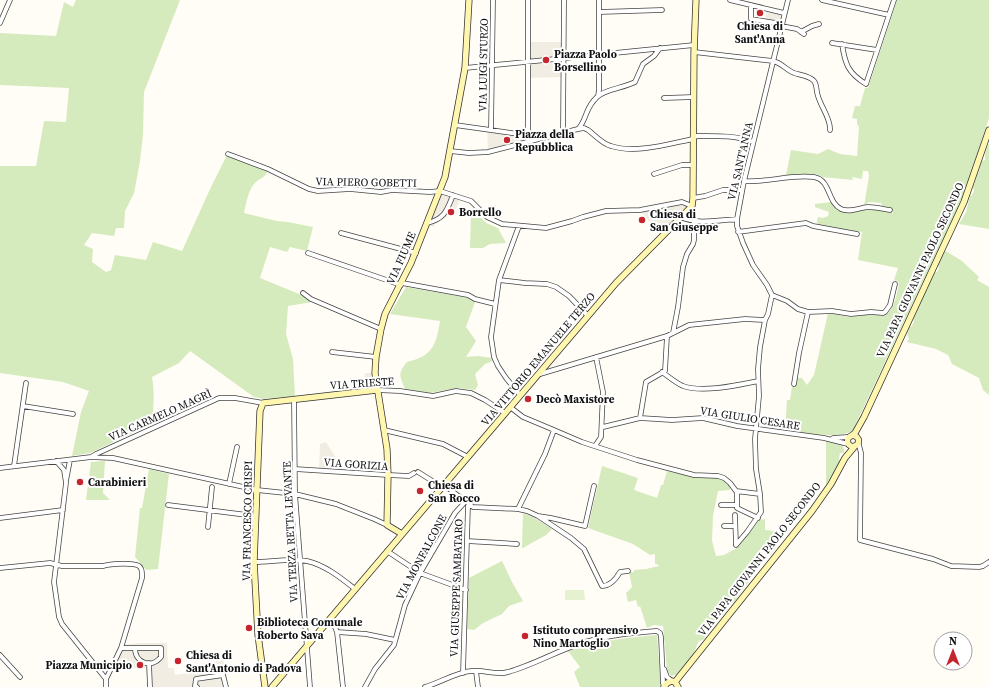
<svg xmlns="http://www.w3.org/2000/svg" width="989" height="687" font-family="'Source Serif 4',serif">
<style>
.green{fill:#d5ebbd}
.pitch{fill:#e6f2cf}
.plaza{fill:#f1ede2}
.lines{fill:none;stroke-linecap:round;stroke-linejoin:round}
.street-casing{stroke:#444;stroke-width:5.5}
.secondary-casing{stroke:#333;stroke-width:7}
.street{stroke:#fff;stroke-width:4}
.secondary{stroke:#fff6b0;stroke-width:5.5}
.poi-dot{fill:#c4262e;stroke:#fff;stroke-width:1.5}
.labels{text-anchor:middle;stroke-width:4;stroke-linejoin:round;paint-order:stroke}
.poi-label{font-size:11px;font-weight:bold;fill:#111;stroke:#fff;text-anchor:start}
.street-label{font-size:11px;fill:#111;stroke:#fff}
</style>
<rect width="100%" height="100%" fill="#fffdf5"/>
<path class="green" d="M 76,0 L 180,0 L 144,92 L 143,134 L 140,161 L 134,193 L 125,211 L 124,228 L 116,228 L 114,236 L 92,233 L 84,245 L 93,249 L 92,262 L 106,272 L 111,270 L 115,255 L 146,260 L 153,242 L 182,251 L 211,187 L 227,155 L 268,171 C 263,180 259,178 254,184 C 248,191 246,204 244,213 L 277,221 L 288,222 L 313,227 L 307,251 L 290,247 L 287,252 L 270,247 L 260,278 L 299,294 L 312,302 L 288,306 L 286,334 L 293,359 L 295,396 L 264,399 L 254,397 L 190,351 L 179,363 L 152,377 C 154,388 154,400 153,411 C 152,416 151,419 152,424 L 90,453 L 72,456 L 81,412 L 89,391 L 63,382 L 0,373 L 0,166 L 36,166 L 44,121 L 66,122 L 69,88 L 0,85 L 0,33 L 56,36 L 64,2 L 73,7 Z
M 897,0 L 989,0 L 989,118 L 967,186 L 959,205 L 853,430 C 842,440 800,432 785,431 L 787,400 L 790,400 L 792,386 L 795,387 L 797,378 L 802,378 L 807,385 L 814,375 L 828,313 L 849,317 L 870,314 L 884,316 C 894,311 898,292 899,282 L 894,280 L 898,268 L 858,260 L 862,232 L 816,226 L 818,217 L 823,218 L 828,216 L 829,212 L 815,207 L 815,204 L 831,202 C 844,219 854,209 871,209 C 878,209 886,212 893,213 L 891,208 L 882,206 L 881,203 L 869,202 L 864,206 L 869,176 L 868,171 L 863,171 L 862,179 L 852,177 L 853,180 L 822,177 L 816,174 L 786,175 L 791,150 L 818,154 L 828,149 L 840,154 L 857,156 L 859,127 L 857,124 L 857,119 L 852,118 L 855,106 L 860,106 L 865,88 L 868,88 Z
M 989,143 L 989,229 L 959,224 L 966,212 L 970,196 L 972,195 L 974,191 L 973,187 L 982,161 L 985,160 L 985,153 Z
M 473,208 L 486,223 L 498,228 L 506,243 L 490,244 L 483,248 L 470,248 L 471,212 Z
M 946,251 L 962,261 L 979,277 L 977,280 L 989,287 L 989,395 L 983,390 L 979,378 L 952,364 L 948,355 L 936,349 L 907,342 L 909,338 C 906,334 907,331 909,327 L 912,326 L 914,322 L 913,319 L 934,273 L 937,272 L 939,268 L 938,265 L 944,252 Z
M 406,287 L 469,298 L 475,302 L 466,327 L 476,341 L 466,357 L 478,356 L 492,358 L 493,361 L 485,364 L 475,374 L 478,385 L 475,390 L 458,388 L 430,393 L 405,389 C 400,376 397,374 407,362 C 433,356 436,345 440,321 L 390,314 Z
M 826,441 C 834,443 846,442 844,453 L 840,453 L 839,458 L 840,461 L 826,485 Z
M 105,461 L 103,493 L 110,500 L 86,500 L 91,462 Z
M 602,466 L 638,478 L 634,490 L 657,498 L 661,485 L 663,485 L 667,471 L 694,477 L 718,477 L 724,479 L 730,485 L 730,490 L 718,491 L 713,516 L 712,541 L 716,556 L 724,555 L 737,548 L 759,520 L 765,519 L 765,530 L 784,532 L 783,534 L 771,538 L 771,544 L 776,546 L 775,549 L 770,555 L 767,554 L 767,552 L 760,552 L 758,567 L 754,574 L 751,575 L 748,583 L 734,602 L 728,605 L 728,609 L 703,640 L 699,641 C 696,646 696,649 694,653 C 689,660 683,666 679,674 L 671,676 L 667,670 L 663,626 L 654,625 L 647,628 L 640,606 L 638,607 L 636,600 L 628,602 L 626,593 L 632,587 L 629,572 L 634,572 L 634,570 L 646,569 L 659,566 L 657,564 L 655,564 L 655,554 L 650,555 L 633,544 L 588,528 Z
M 149,469 L 169,474 L 158,569 L 146,570 L 135,557 L 140,508 L 142,508 Z
M 523,513 L 533,517 L 552,529 L 546,535 L 523,548 L 522,548 Z
M 502,561 L 512,582 L 523,601 L 509,606 L 502,614 L 483,623 L 474,630 L 467,629 L 469,578 Z
M 657,635 L 661,687 L 580,687 L 574,672 L 580,667 L 568,651 L 585,646 L 590,649 L 600,646 L 601,642 L 627,638 Z"/>
<path class="pitch" d="M 565,590 L 584,590 L 585,600 L 565,600 Z"/>
<path class="plaza" d="M 767,9 L 784,13 L 781,26 L 765,23 Z
M 528,42 L 564,42 L 564,77 L 527,78 Z
M 487,129 L 527,134 L 528,141 L 488,152 Z
M 440,191 L 461,197 L 456,209 L 449,210 L 447,217 L 435,224 L 434,227 L 427,224 Z
M 682,202 L 692,206 L 661,236 L 640,210 Z
M 365,373 L 375,373 L 377,390 L 363,392 Z
M 326,442 L 345,472 L 319,470 L 320,444 Z
M 138,643 L 167,643 L 168,668 L 174,668 L 175,675 L 202,671 L 201,664 L 224,660 L 228,687 L 147,687 L 146,668 L 111,668 L 122,645 Z"/>
<g class="lines">
<g class="street-casing">
<path id="street" d="M 730,0 L 784,13
M 822,0 L 889,15
M 751,5 L 751,19 L 782,24
M 599,12 L 662,10
M 0,23 L 10,0
M 781,26 L 797,29 L 804,34
M 801,32 L 812,26 L 819,24
M 832,43 L 877,50
M 842,44 C 845,64 848,73 866,84 L 894,0
M 694,52 L 773,61 C 782,63 786,70 794,73 C 800,75 810,76 814,81 C 817,84 816,91 818,96 C 821,107 831,119 830,130
M 465,68 L 694,45
M 598,96 L 599,90 L 599,0
M 664,98 L 694,97
M 455,125 L 540,137
M 578,129 C 583,124 584,119 587,112 C 589,107 593,101 597,97 C 605,89 624,88 635,82 L 643,64 L 654,56 L 660,48
M 491,130 L 493,0
M 563,132 L 564,0
M 528,141 L 528,0
M 450,151 L 469,153 L 488,152 L 578,129 L 584,128 L 588,130 C 595,135 602,144 611,146 C 636,154 668,144 693,139 L 696,136 C 715,136 735,135 753,142
M 228,154 L 268,169 L 309,189 L 318,191 L 350,189 L 381,192 L 392,190 L 430,192 L 440,191 L 471,201 L 487,217 L 502,224 L 546,228 L 572,221 L 583,217 L 606,211 L 640,210 L 682,202 L 692,206
M 654,174 L 682,165 L 693,165
M 744,181 C 767,183 790,174 814,177 C 831,180 827,202 841,209 C 849,213 859,208 868,207 C 876,207 883,209 890,210
M 693,198 L 705,196 L 723,190 L 742,190
M 681,217 C 697,225 720,220 737,219
M 427,223 C 445,219 447,210 453,195
M 519,226 L 499,280 L 491,337 L 494,357 L 498,366 L 506,378 L 520,395
M 738,232 L 806,223 L 813,226 L 857,234
M 341,233 L 416,253
M 308,253 L 401,285
M 499,280 L 525,283 L 547,284 L 556,287 L 569,296 L 588,316
M 402,283 L 468,295 L 475,299 L 495,304
M 303,293 L 311,299 L 381,329
M 772,295 L 787,301 L 798,309 L 808,312 L 832,311 L 851,314 L 871,312 L 883,313 L 885,312 L 890,305 L 895,284
M 673,333 L 678,307 L 683,267 L 687,254 L 693,244 L 694,240 L 694,221
M 332,352 L 376,357
M 662,372 C 669,377 676,383 683,386 C 703,393 738,385 758,381
M 540,374 L 667,336 L 689,325 L 745,319 L 765,320
M 794,384 L 799,353 L 808,312
M 377,390 L 400,391 L 433,396 L 456,391 L 463,392 L 471,393 L 485,400 L 505,413
M 294,399 L 295,494 L 310,687
M 23,406 L 73,414
M 510,407 L 523,417 L 554,430 L 582,442 L 637,460 L 694,475 L 718,476 L 724,478 L 730,483 L 736,491 L 760,494
M 640,418 L 646,382 L 665,371 L 667,336
M 603,427 L 640,418 L 672,420 L 703,418 L 737,426 L 824,438 L 848,444
M 384,430 L 443,444 L 468,457
M 833,438 L 848,437
M 858,441 L 861,453 L 860,540 L 933,559 L 951,566 L 979,567 L 983,566 L 989,562
M 595,446 L 601,437 L 603,392 L 596,357
M 91,457 L 96,454 L 219,398 L 235,398 L 263,403
M 56,461 L 64,470 L 66,483 L 54,582 L 59,617 L 62,624 L 106,679
M 14,466 L 26,383
M 0,468 L 91,457 L 113,458 L 257,490 L 295,494 L 336,504 L 374,519 L 387,525
M 295,469 L 388,475 L 409,476 L 414,473
M 418,472 L 442,487
M 66,481 L 70,460
M 229,484 L 237,447
M 444,485 L 473,507 L 518,509 L 527,511 L 538,516 L 571,538 L 584,549 L 602,586 C 610,586 616,579 620,572 L 628,571
M 737,491 L 737,508 L 758,518
M 168,505 L 255,516
M 721,505 L 737,505
M 518,509 L 545,454 L 554,430
M 735,515 L 736,545
M 538,516 L 551,518 L 585,526 L 594,486
M 0,518 L 63,510
M 724,526 L 735,526
M 208,527 L 212,487
M 467,541 L 517,544
M 736,545 L 747,532 L 761,512 L 760,494 L 756,469 L 755,439 L 759,396 L 758,369 L 760,347 L 765,320 L 768,314 L 772,295 L 767,285 L 753,265 L 743,243 L 737,226 L 737,219 L 744,181 L 788,0
M 387,551 L 420,573 L 466,590
M 254,562 C 271,562 290,558 307,561 C 325,565 341,578 355,589
M 0,568 L 50,563 L 62,566 L 103,566 C 110,564 133,562 139,566 C 143,569 142,574 142,578 L 121,648 L 106,679 L 106,687
M 331,618 L 337,632 L 343,687
M 337,632 L 366,634 L 395,640
M 121,648 L 161,648 L 161,657 C 151,669 135,663 135,648
M 0,655 L 20,677
M 149,663 L 150,687
M 664,669 L 667,677 L 672,681
M 476,671 L 478,687
M 463,673 L 468,505
M 197,687 L 195,686 L 196,679 L 223,675 L 226,687
M 365,687 L 375,669 L 394,645 L 405,605 L 420,573 L 455,513 L 465,502
M 425,687 C 439,683 457,672 471,671 C 484,669 495,676 508,672 C 534,665 558,650 585,642 C 608,635 633,633 657,631 L 660,633 L 661,637 L 663,683 L 664,687"/>
</g>
<g class="secondary-casing">
<path id="secondary" d="M847.5 441a5.5 5.5 0 1 1 11 0a5.5 5.5 0 1 1-11 0Z
M 851,436 L 855,433 L 864,417 L 964,202 L 989,130
M 402,534 L 387,525 L 388,475 L 387,449 L 375,373 L 376,357 L 381,329 L 385,314 L 411,263 L 445,177 L 465,68 L 469,0
M 675,682 L 812,511 L 831,484 L 845,458 L 855,446
M 265,687 L 258,635 L 254,562 L 260,411 L 263,403 L 377,390
M 272,687 L 616,283 L 692,206 L 693,198 L 694,52 L 696,0
M 664,687 L 667,683 L 672,681 L 675,682 L 678,687"/>
</g>
<use href="#street" class="street"/>
<use href="#secondary" class="secondary"/>
</g>
<g class="poi-dot">
<circle cx="760" cy="13" r="4"/>
<circle cx="546" cy="60" r="4"/>
<circle cx="507" cy="140" r="4"/>
<circle cx="451" cy="212" r="4"/>
<circle cx="642" cy="220" r="4"/>
<circle cx="528" cy="399" r="4"/>
<circle cx="80" cy="482" r="4"/>
<circle cx="420" cy="491" r="4"/>
<circle cx="249" cy="628" r="4"/>
<circle cx="525" cy="636" r="4"/>
<circle cx="178" cy="661" r="4"/>
<circle cx="140" cy="665" r="4"/>
</g>
<g class="labels">
<g class="poi-label">
<text x="760" y="30" text-anchor="middle">Chiesa di<tspan x="760" dy="13">Sant'Anna</tspan></text>
<text x="554" y="58">Piazza Paolo<tspan x="554" dy="13">Borsellino</tspan></text>
<text x="515" y="138">Piazza della<tspan x="515" dy="13">Repubblica</tspan></text>
<text x="459" y="216">Borrello</text>
<text x="650" y="218">Chiesa di<tspan x="650" dy="13">San Giuseppe</tspan></text>
<text x="536" y="403">Decò Maxistore</text>
<text x="88" y="486">Carabinieri</text>
<text x="428" y="489">Chiesa di<tspan x="428" dy="13">San Rocco</tspan></text>
<text x="257" y="626">Biblioteca Comunale<tspan x="257" dy="13">Roberto Sava</tspan></text>
<text x="533" y="634">Istituto comprensivo<tspan x="533" dy="13">Nino Martoglio</tspan></text>
<text x="186" y="659">Chiesa di<tspan x="186" dy="13">Sant'Antonio di Padova</tspan></text>
<text x="132" y="669" text-anchor="end">Piazza Municipio</text>
</g>
<g class="street-label">
<text transform="translate(483 65) rotate(-89)" y="4">VIA LUIGI STURZO</text>
<text transform="translate(740 161) rotate(-77)" y="4">VIA SANT'ANNA</text>
<text transform="translate(366 182) rotate(1)" y="4">VIA PIERO GOBETTI</text>
<text transform="translate(401 258) rotate(-66)" y="4">VIA FIUME</text>
<text transform="translate(920 270) rotate(-65)" y="4">VIA PAPA GIOVANNI PAOLO SECONDO</text>
<text transform="translate(538 359) rotate(-50)" y="4">VIA VITTORIO EMANUELE TERZO</text>
<text transform="translate(362 383) rotate(-4)" y="4">VIA TRIESTE</text>
<text transform="translate(160 415) rotate(-24)" y="4">VIA CARMELO MAGRÌ</text>
<text transform="translate(750 418) rotate(9)" y="4">VIA GIULIO CESARE</text>
<text transform="translate(356 464) rotate(4)" y="4">VIA GORIZIA</text>
<text transform="translate(247 521) rotate(-89)" y="4">VIA FRANCESCO CRISPI</text>
<text transform="translate(290 532) rotate(-93)" y="4">VIA TERZA RETTA LEVANTE</text>
<text transform="translate(421 557) rotate(-62)" y="4">VIA MONFALCONE</text>
<text transform="translate(759 559) rotate(-52)" y="4">VIA PAPA GIOVANNI PAOLO SECONDO</text>
<text transform="translate(456 588) rotate(-88)" y="4">VIA GIUSEPPE SAMBATARO</text>
</g>
</g>
<g transform="translate(953 651)"><circle r="19" fill="#ffffff" stroke="#a0a0a0"/>
<path d="M0-3L7 15L0 10L-7 15Z" fill="#c4262e"/>
<text y="-6" font-size="11" font-weight="bold" text-anchor="middle" fill="#111111">N</text>
</g>
</svg>
